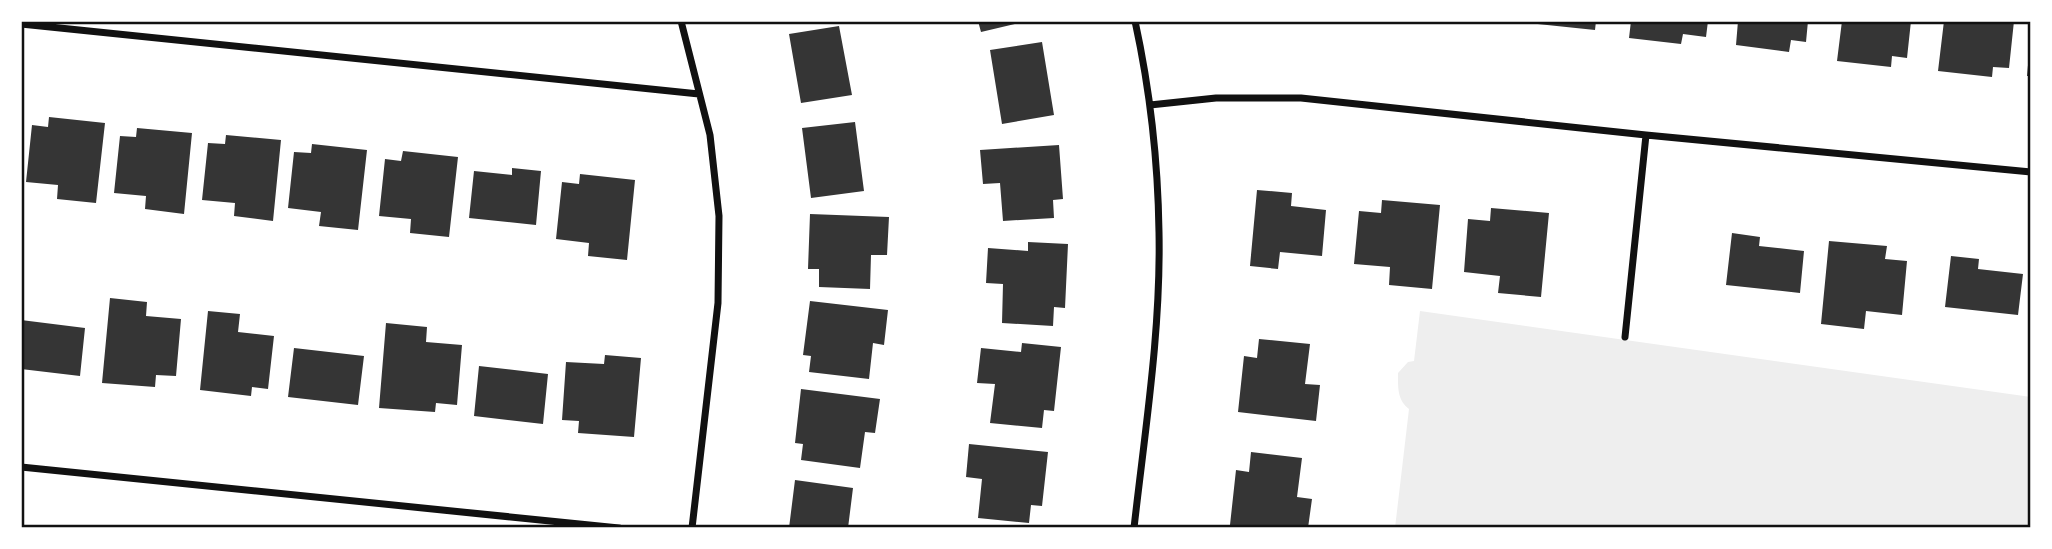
<svg xmlns="http://www.w3.org/2000/svg" width="2052" height="549" font-family="Figtree,sans-serif">
<style>
.green{fill:#eee}
.building{fill:#353535}
.lines{fill:none;stroke-linecap:round;stroke-linejoin:round}
.minor{stroke:#111;stroke-width:7}
.neatline{fill:none;stroke:#111;stroke-width:2.5}
</style>
<rect width="100%" height="100%" fill="#fff"/>
<path class="green" d="M 1420,311 L 2031,397 L 2031,528 L 1395,528 L 1409,409 C 1397,400 1398,387 1398,373 L 1408,362 L 1414,361 Z"/>
<path class="building" d="M 978,21 L 1023,21 L 1023,22 L 981,32 Z
M 1528,21 L 1596,21 L 1595,30 L 1528,23 Z
M 1631,21 L 1708,21 L 1706,37 L 1683,34 L 1681,44 L 1629,38 Z
M 1738,21 L 1808,21 L 1806,42 L 1791,40 L 1789,52 L 1736,45 Z
M 1842,21 L 1911,21 L 1907,58 L 1892,56 L 1891,67 L 1837,61 Z
M 1944,21 L 2014,21 L 2009,68 L 1993,67 L 1992,77 L 1938,71 Z
M 839,26 L 852,95 L 801,103 L 789,34 Z
M 1042,42 L 1054,115 L 1002,124 L 990,50 Z
M 2029,54 L 2031,54 L 2031,76 L 2027,76 Z
M 49,117 L 105,123 L 96,203 L 57,199 L 58,185 L 26,182 L 32,125 L 48,127 Z
M 855,122 L 864,191 L 811,198 L 802,128 Z
M 137,128 L 192,133 L 184,214 L 145,209 L 146,196 L 114,193 L 120,136 L 136,137 Z
M 226,135 L 281,140 L 273,221 L 234,216 L 235,203 L 202,200 L 208,143 L 225,144 Z
M 312,144 L 367,150 L 358,230 L 319,226 L 321,212 L 288,208 L 294,152 L 311,153 Z
M 1059,145 L 1063,199 L 1053,200 L 1054,218 L 1003,221 L 1000,183 L 983,184 L 980,150 Z
M 403,151 L 458,157 L 449,237 L 410,233 L 411,219 L 379,216 L 385,159 L 401,161 Z
M 512,168 L 541,171 L 536,225 L 469,218 L 474,171 L 512,175 Z
M 580,174 L 635,180 L 627,260 L 588,256 L 589,243 L 556,239 L 562,182 L 579,184 Z
M 1257,190 L 1292,193 L 1291,206 L 1326,210 L 1322,256 L 1280,252 L 1278,269 L 1250,266 Z
M 1382,200 L 1440,205 L 1432,289 L 1389,285 L 1390,267 L 1354,264 L 1359,211 L 1381,213 Z
M 1491,208 L 1549,213 L 1541,297 L 1498,293 L 1500,276 L 1464,272 L 1468,219 L 1490,221 Z
M 810,214 L 889,217 L 887,255 L 871,255 L 870,289 L 819,287 L 819,269 L 808,269 Z
M 1732,233 L 1760,237 L 1759,246 L 1804,251 L 1800,293 L 1726,285 Z
M 1829,241 L 1887,246 L 1885,259 L 1907,261 L 1902,315 L 1866,311 L 1864,329 L 1821,324 Z
M 1028,242 L 1068,244 L 1065,308 L 1054,307 L 1053,326 L 1002,323 L 1003,284 L 986,283 L 988,248 L 1028,251 Z
M 1951,256 L 1979,259 L 1978,269 L 2023,274 L 2018,315 L 1945,307 Z
M 110,298 L 147,302 L 146,316 L 181,319 L 176,376 L 156,375 L 155,387 L 102,383 Z
M 810,301 L 888,310 L 884,345 L 873,343 L 869,379 L 809,372 L 811,356 L 803,355 Z
M 208,311 L 240,314 L 238,332 L 274,336 L 268,389 L 252,387 L 251,396 L 200,390 Z
M 21,320 L 85,328 L 80,376 L 21,369 Z
M 386,323 L 427,327 L 426,342 L 462,345 L 457,405 L 436,403 L 435,412 L 379,408 Z
M 1259,339 L 1310,344 L 1305,384 L 1320,385 L 1316,421 L 1238,412 L 1244,356 L 1257,358 Z
M 1022,343 L 1061,347 L 1054,411 L 1044,410 L 1042,428 L 990,423 L 995,384 L 977,383 L 981,348 L 1021,352 Z
M 294,348 L 364,356 L 358,405 L 288,397 Z
M 605,355 L 641,358 L 634,437 L 578,433 L 579,421 L 562,420 L 566,362 L 604,364 Z
M 479,366 L 548,374 L 543,424 L 474,416 Z
M 801,389 L 880,399 L 875,433 L 865,432 L 860,468 L 801,460 L 803,444 L 795,443 Z
M 969,444 L 1048,452 L 1042,506 L 1031,505 L 1029,523 L 978,518 L 982,479 L 966,477 Z
M 1251,452 L 1302,458 L 1297,497 L 1312,499 L 1308,528 L 1252,528 L 1230,525 L 1236,470 L 1249,472 Z
M 795,480 L 853,488 L 848,528 L 789,528 Z"/>
<g class="lines">
<path class="minor" d="M 681,21 L 710,135 L 719,216 L 718,303 L 692,528
M 21,24 L 699,94
M 1150,105 L 1216,98 L 1301,98 L 1646,135 L 2031,172
M 1625,337 L 1646,135
M 21,467 L 619,528
M 1134,528 C 1145,430 1161,331 1159,232 C 1158,161 1150,90 1135,21"/>
</g>
<rect width="2052" height="549" fill="none" stroke="#ffffff" stroke-width="46"/>
<rect x="23" y="23" width="2006" height="503" class="neatline"/>
</svg>
